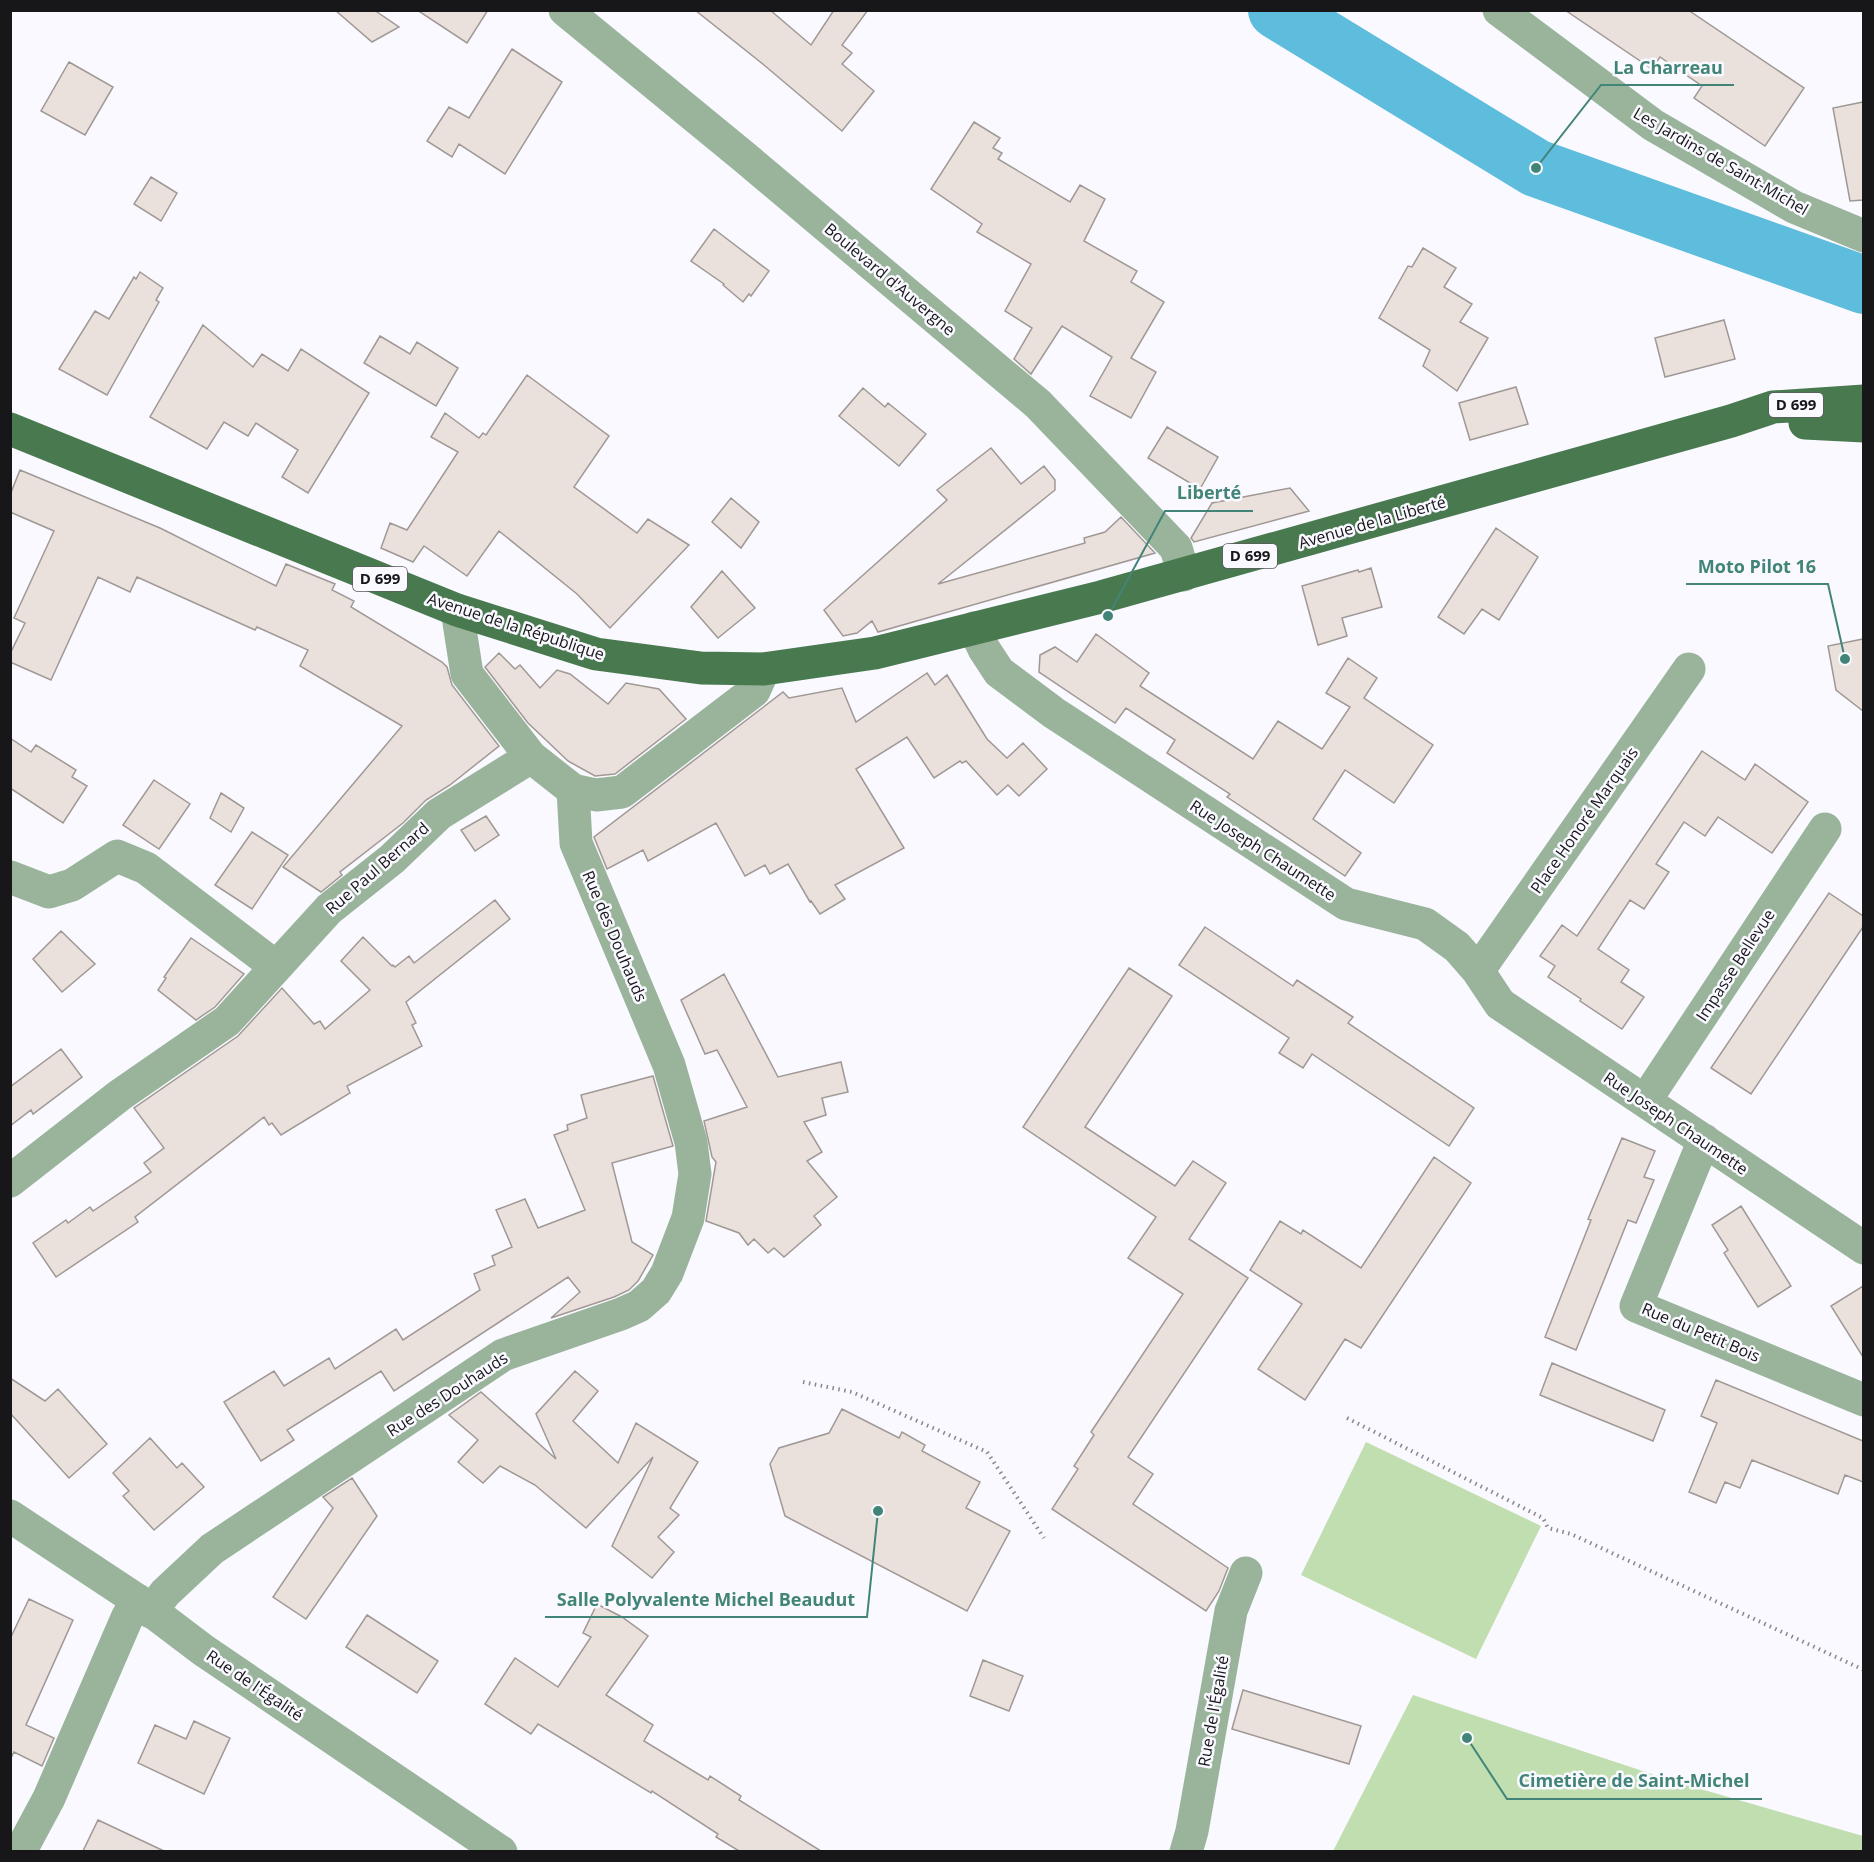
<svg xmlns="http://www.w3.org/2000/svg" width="1874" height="1862" font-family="'Open Sans',sans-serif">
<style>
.green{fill:#c0deaf}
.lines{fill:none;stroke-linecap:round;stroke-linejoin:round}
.river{stroke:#5ebcdc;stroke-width:58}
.building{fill:#eae1dd;stroke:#a09894;stroke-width:1.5}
.path{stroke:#87878c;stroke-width:4;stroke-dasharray:1.5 4.5;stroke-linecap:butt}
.minor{stroke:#9ab49c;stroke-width:33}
.tertiary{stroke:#9ab49c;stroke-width:33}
.primary{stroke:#49794f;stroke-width:33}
.labels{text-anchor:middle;stroke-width:5;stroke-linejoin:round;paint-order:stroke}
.shield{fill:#f9f9ff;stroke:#5b5b5f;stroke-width:1.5}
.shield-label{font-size:15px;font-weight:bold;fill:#17171a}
.street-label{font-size:16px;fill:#17171a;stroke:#f9f9ff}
.leader{fill:none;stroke:#428578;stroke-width:2}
.callout-dot{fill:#428578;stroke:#f9f9ff;stroke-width:2}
.callout-label{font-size:18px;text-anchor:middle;font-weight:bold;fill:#428578;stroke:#f9f9ff;stroke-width:5;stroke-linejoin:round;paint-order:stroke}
</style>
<rect width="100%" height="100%" fill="#f9f9ff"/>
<path class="green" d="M 1366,1442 L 1541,1526 L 1476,1659 L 1301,1575 Z
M 1413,1695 L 1673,1781 L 1863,1836 L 1863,1851 L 1333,1851 Z"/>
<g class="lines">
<path class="river" d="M 1277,10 L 1536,168 L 1864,285"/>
</g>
<path class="building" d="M 335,10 L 374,10 L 399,27 L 372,42 Z
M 417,10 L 488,10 L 467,43 Z
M 695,10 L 770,10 L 811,45 L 834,10 L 868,10 L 842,45 L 852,53 L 842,64 L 874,91 L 842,131 L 764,65 Z
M 1565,10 L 1688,10 L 1804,88 L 1765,146 L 1694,98 L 1702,86 L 1660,57 L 1652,69 Z
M 512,49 L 562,82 L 505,174 L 459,144 L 452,157 L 427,141 L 449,107 L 469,118 Z
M 69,62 L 113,87 L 85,135 L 41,111 Z
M 1863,102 L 1863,200 L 1850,201 L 1833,108 Z
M 974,122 L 1000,138 L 993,148 L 1002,153 L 998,159 L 1070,202 L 1080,185 L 1105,199 L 1084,241 L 1137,271 L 1131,282 L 1164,302 L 1131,358 L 1156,372 L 1131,418 L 1090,396 L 1112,357 L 1062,326 L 1031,374 L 1014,359 L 1032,328 L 1005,311 L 1031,264 L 977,232 L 982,224 L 931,189 Z
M 151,177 L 177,193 L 161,221 L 134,204 Z
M 714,229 L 769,271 L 751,296 L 749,294 L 743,302 L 723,285 L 724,284 L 691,261 Z
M 1423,248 L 1456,268 L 1444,287 L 1472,304 L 1460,322 L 1488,338 L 1457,391 L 1423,366 L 1430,350 L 1379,318 L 1408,266 L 1412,267 Z
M 140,272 L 163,288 L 156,300 L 159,302 L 107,395 L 59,369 L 95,311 L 109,319 L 134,277 L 136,279 Z
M 1724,320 L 1735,359 L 1665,377 L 1655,338 Z
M 203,325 L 253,367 L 262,354 L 288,371 L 301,349 L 369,393 L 308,493 L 282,477 L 298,450 L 256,423 L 248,436 L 224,422 L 207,449 L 150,417 Z
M 380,336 L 410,354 L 417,342 L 458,368 L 436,406 L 364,363 Z
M 527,375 L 609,436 L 574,487 L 637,533 L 648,519 L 689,545 L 610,628 L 577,594 L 499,531 L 467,576 L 424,546 L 413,562 L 381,548 L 390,523 L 407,530 L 458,452 L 431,437 L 445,413 L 479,438 L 483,433 L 486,435 Z
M 1516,387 L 1528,424 L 1470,440 L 1459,403 Z
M 863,388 L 885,407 L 888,403 L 926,434 L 899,466 L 839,416 Z
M 1167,427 L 1218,457 L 1200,489 L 1148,458 Z
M 991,448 L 1021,484 L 1044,466 L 1055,480 L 1055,490 L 938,584 L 1085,543 L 1084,538 L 1105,532 L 1121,517 L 1155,553 L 878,632 L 872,621 L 857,633 L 843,636 L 824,610 L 947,500 L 937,490 Z
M 20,470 L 160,528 L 276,586 L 286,564 L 335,584 L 332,590 L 354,601 L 351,607 L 442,662 L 447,667 L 452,685 L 499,746 L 450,785 L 426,800 L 403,823 L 340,872 L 342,875 L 321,892 L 283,867 L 402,726 L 300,666 L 308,650 L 257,627 L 255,630 L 137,577 L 130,592 L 98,577 L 51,680 L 10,662 L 10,654 L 25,623 L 14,618 L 54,531 L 10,512 L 10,495 Z
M 1290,488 L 1309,511 L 1194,542 L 1191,538 L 1212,503 Z
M 731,498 L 759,522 L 741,548 L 712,522 Z
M 1496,528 L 1538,557 L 1499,620 L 1482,609 L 1464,634 L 1438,617 Z
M 1371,568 L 1382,607 L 1342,618 L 1347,636 L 1318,645 L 1302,586 L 1358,570 L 1359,572 Z
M 722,571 L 755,608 L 718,638 L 691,607 Z
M 1096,634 L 1149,673 L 1140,686 L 1253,759 L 1278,721 L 1322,749 L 1350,707 L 1326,693 L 1348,658 L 1377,678 L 1364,698 L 1433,745 L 1394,803 L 1345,770 L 1313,819 L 1361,853 L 1345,876 L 1227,797 L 1230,794 L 1167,753 L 1175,740 L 1126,708 L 1115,723 L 1039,672 L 1040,655 L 1055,647 L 1077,662 Z
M 1863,639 L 1863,711 L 1836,690 L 1828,646 Z
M 499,653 L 515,669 L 520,665 L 540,688 L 557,670 L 570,674 L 608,704 L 626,683 L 659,689 L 686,719 L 615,774 L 595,776 L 568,761 L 528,723 L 485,667 Z
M 927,673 L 935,685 L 947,675 L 987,739 L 1007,758 L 1023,743 L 1047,769 L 1019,796 L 1008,785 L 997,795 L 966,761 L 962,763 L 960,761 L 934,778 L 907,737 L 856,769 L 904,848 L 835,885 L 845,899 L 820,914 L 811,901 L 810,902 L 788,864 L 770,874 L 765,865 L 745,876 L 716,823 L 648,861 L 643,850 L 607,869 L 594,837 L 783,692 L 789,698 L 842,688 L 856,722 Z
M 10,738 L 31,752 L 36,745 L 76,770 L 72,777 L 87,786 L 63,823 L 10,788 Z
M 1702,751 L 1745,780 L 1755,764 L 1808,802 L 1772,853 L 1718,817 L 1705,836 L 1684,822 L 1656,864 L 1669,872 L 1644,909 L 1630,900 L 1598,949 L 1629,970 L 1621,982 L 1644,997 L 1622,1029 L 1580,1001 L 1581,999 L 1548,977 L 1555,966 L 1540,956 L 1562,925 L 1577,936 Z
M 154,780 L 190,804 L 159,849 L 123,825 Z
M 221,793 L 244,808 L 231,832 L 210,818 Z
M 486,816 L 499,835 L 475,851 L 461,830 Z
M 252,832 L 288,855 L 252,909 L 215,885 Z
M 1829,893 L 1863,916 L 1863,927 L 1751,1094 L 1711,1068 Z
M 495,900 L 510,919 L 406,1002 L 416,1023 L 412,1025 L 422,1046 L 347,1086 L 350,1093 L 281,1135 L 272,1123 L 269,1125 L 264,1117 L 135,1217 L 138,1222 L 56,1277 L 33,1243 L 66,1220 L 68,1223 L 90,1207 L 93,1211 L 151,1172 L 144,1163 L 164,1148 L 134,1108 L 238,1036 L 282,988 L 314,1024 L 320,1021 L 325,1029 L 370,990 L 341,961 L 363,937 L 392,966 L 393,965 L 395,967 L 409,956 L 414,963 Z
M 1205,927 L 1293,986 L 1297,980 L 1353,1017 L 1348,1023 L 1474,1108 L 1449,1146 L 1312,1054 L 1303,1068 L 1279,1053 L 1289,1038 L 1179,965 Z
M 61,931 L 95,964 L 62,992 L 33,959 Z
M 191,938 L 244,974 L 215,1007 L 196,1020 L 158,990 L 166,978 L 164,977 Z
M 1129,968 L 1172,996 L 1085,1127 L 1175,1186 L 1193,1161 L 1226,1183 L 1189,1239 L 1248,1278 L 1128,1457 L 1153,1474 L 1133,1504 L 1228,1568 L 1219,1591 L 1206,1611 L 1052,1509 L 1078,1469 L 1074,1466 L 1094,1435 L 1091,1432 L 1183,1294 L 1128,1258 L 1156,1217 L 1023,1127 Z
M 724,974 L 778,1077 L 841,1062 L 848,1092 L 822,1098 L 826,1115 L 804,1122 L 822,1152 L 807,1161 L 837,1197 L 814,1216 L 821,1225 L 784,1257 L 774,1248 L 768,1253 L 754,1239 L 748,1245 L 739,1233 L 706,1221 L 716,1162 L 712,1157 L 704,1121 L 747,1107 L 717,1050 L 705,1054 L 681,1000 Z
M 61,1049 L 82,1077 L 33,1114 L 31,1110 L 10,1126 L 10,1087 Z
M 653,1076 L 673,1146 L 612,1163 L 632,1242 L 653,1255 L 638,1281 L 629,1290 L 614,1297 L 551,1318 L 580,1292 L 568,1277 L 394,1391 L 381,1371 L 287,1430 L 294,1440 L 261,1461 L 224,1402 L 274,1371 L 284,1386 L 329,1358 L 335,1369 L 396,1329 L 403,1340 L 480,1290 L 474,1274 L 495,1265 L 492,1256 L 512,1247 L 496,1210 L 525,1199 L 538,1228 L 585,1210 L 554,1135 L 568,1130 L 567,1125 L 587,1118 L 581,1095 Z
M 1622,1138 L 1655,1151 L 1644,1177 L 1654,1180 L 1636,1223 L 1628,1220 L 1576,1350 L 1545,1337 L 1591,1220 L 1588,1219 Z
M 1434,1157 L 1471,1183 L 1361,1348 L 1345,1339 L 1305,1400 L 1258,1369 L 1302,1304 L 1250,1270 L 1280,1221 L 1301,1234 L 1303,1230 L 1361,1268 Z
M 1741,1206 L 1791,1286 L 1758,1307 L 1724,1253 L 1728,1250 L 1712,1225 Z
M 1863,1286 L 1863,1357 L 1831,1306 Z
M 1552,1363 L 1665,1410 L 1653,1441 L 1540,1395 Z
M 575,1371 L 598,1391 L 573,1421 L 618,1463 L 636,1423 L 698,1462 L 670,1508 L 679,1515 L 658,1537 L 674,1552 L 652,1578 L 612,1546 L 653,1457 L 586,1528 L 535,1485 L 500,1466 L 483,1483 L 458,1462 L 478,1440 L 449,1415 L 481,1392 L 556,1459 L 536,1414 Z
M 10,1378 L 45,1401 L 58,1389 L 107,1444 L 69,1478 L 10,1413 Z
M 1716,1380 L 1863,1441 L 1863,1482 L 1845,1475 L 1838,1494 L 1752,1460 L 1740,1488 L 1725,1482 L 1716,1503 L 1689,1492 L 1717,1423 L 1701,1416 Z
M 842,1409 L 899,1438 L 902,1432 L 925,1445 L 922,1451 L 980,1482 L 966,1508 L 1010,1531 L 967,1611 L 785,1516 L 770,1464 L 779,1448 L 829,1433 Z
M 150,1438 L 177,1468 L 182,1463 L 204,1487 L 154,1530 L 123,1496 L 129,1491 L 113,1473 Z
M 352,1478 L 377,1516 L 306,1619 L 273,1597 L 333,1508 L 323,1497 Z
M 29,1599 L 73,1620 L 26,1725 L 54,1738 L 42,1766 L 14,1752 L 10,1760 L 10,1639 Z
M 597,1604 L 622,1617 L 648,1636 L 606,1695 L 653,1725 L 644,1741 L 708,1780 L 710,1776 L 741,1796 L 739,1800 L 821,1851 L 739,1851 L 716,1837 L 718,1834 L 652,1791 L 651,1793 L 538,1724 L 531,1734 L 485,1704 L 515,1658 L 558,1687 L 591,1637 L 583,1633 Z
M 367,1615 L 438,1661 L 417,1693 L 346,1647 Z
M 983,1660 L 1023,1676 L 1009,1711 L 970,1696 Z
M 1243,1690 L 1361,1726 L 1349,1764 L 1232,1729 Z
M 194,1721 L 230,1738 L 204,1794 L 138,1763 L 155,1725 L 186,1739 Z
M 98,1820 L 164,1851 L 83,1851 Z"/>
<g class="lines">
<path class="path" d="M 803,1382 L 852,1392 L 987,1452 L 1044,1538
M 1347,1418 L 1543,1518 L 1548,1528 L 1571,1534 L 1864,1670"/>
<path class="minor" d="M 565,10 L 743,156 L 1038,404 L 1176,548 L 1184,575
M 1499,10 L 1653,125 L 1794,207 L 1864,236
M 457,610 L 467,674 L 531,757
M 974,628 L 984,649 L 999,672 L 1054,713 L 1346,904 L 1425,924 L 1457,947 L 1478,971 L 1500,1004 L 1864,1248
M 10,877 L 49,892 L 72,885 L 117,856 L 146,868 L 275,966
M 1478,971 L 1689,669
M 1645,1101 L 1825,829
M 1704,1140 L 1636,1306 L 1864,1400
M 10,1181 L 120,1095 L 227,1021 L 329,909 L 392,859 L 439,814 L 531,757 L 573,790 L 596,795 L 622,792 L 754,691 L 764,669
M 151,1612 L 165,1593 L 212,1549 L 503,1355 L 621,1314 L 639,1306 L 656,1291 L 667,1273 L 688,1218 L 695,1174 L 691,1142 L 669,1065 L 576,843 L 573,790
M 20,1852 L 49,1798 L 127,1618 L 137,1600
M 1186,1852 L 1192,1831 L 1231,1611 L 1246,1573"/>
<path class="tertiary" d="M 10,1516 L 137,1600 L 203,1650 L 501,1852"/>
<path class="primary" d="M 1805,423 L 1864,426
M 10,429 L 457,610 L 596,654 L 701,668 L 764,669 L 875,653 L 1101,597 L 1731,421 L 1773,407 L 1864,401"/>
</g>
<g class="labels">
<g class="shield">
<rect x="1769" y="393" width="54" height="24" rx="4.5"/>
<rect x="1223" y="544" width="54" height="24" rx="4.5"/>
<rect x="353" y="567" width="54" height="24" rx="4.5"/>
</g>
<g class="shield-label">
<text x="1796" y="410">D 699</text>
<text x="1250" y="561">D 699</text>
<text x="380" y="584">D 699</text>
</g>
<g class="street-label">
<text transform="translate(1721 161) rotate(30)" y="6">Les Jardins de Saint-Michel</text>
<text transform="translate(890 279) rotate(40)" y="6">Boulevard d'Auvergne</text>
<text transform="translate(1372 522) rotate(-16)" y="6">Avenue de la Liberté</text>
<text transform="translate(516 626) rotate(18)" y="6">Avenue de la République</text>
<text transform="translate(1584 820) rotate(-55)" y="6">Place Honoré Marquais</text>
<text transform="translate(1263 850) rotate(33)" y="6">Rue Joseph Chaumette</text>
<text transform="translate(377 868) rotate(-41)" y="6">Rue Paul Bernard</text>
<text transform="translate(615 936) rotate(67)" y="6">Rue des Douhauds</text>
<text transform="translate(1735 965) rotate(-57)" y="6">Impasse Bellevue</text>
<text transform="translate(1676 1123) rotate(34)" y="6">Rue Joseph Chaumette</text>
<text transform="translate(1701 1332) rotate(23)" y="6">Rue du Petit Bois</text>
<text transform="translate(447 1394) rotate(-33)" y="6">Rue des Douhauds</text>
<text transform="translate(255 1685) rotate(34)" y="6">Rue de l'Égalité</text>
<text transform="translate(1213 1711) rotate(-80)" y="6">Rue de l'Égalité</text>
</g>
</g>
<path class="leader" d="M1536 168L1601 85H1734M1108 616L1165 511H1253M1845 659L1828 584H1686M878 1511L867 1617H545M1467 1738L1507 1799H1762"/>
<g class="callout-dot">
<circle cx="1536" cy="168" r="6"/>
<circle cx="1108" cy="616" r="6"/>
<circle cx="1845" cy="659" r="6"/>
<circle cx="878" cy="1511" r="6"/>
<circle cx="1467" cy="1738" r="6"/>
</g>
<g class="callout-label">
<text x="1668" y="74">La Charreau</text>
<text x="1209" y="499">Liberté</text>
<text x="1757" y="573">Moto Pilot 16</text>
<text x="706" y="1606">Salle Polyvalente Michel Beaudut</text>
<text x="1634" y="1787">Cimetière de Saint-Michel</text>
</g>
<rect width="1874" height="1862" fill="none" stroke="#17171a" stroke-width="24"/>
</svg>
